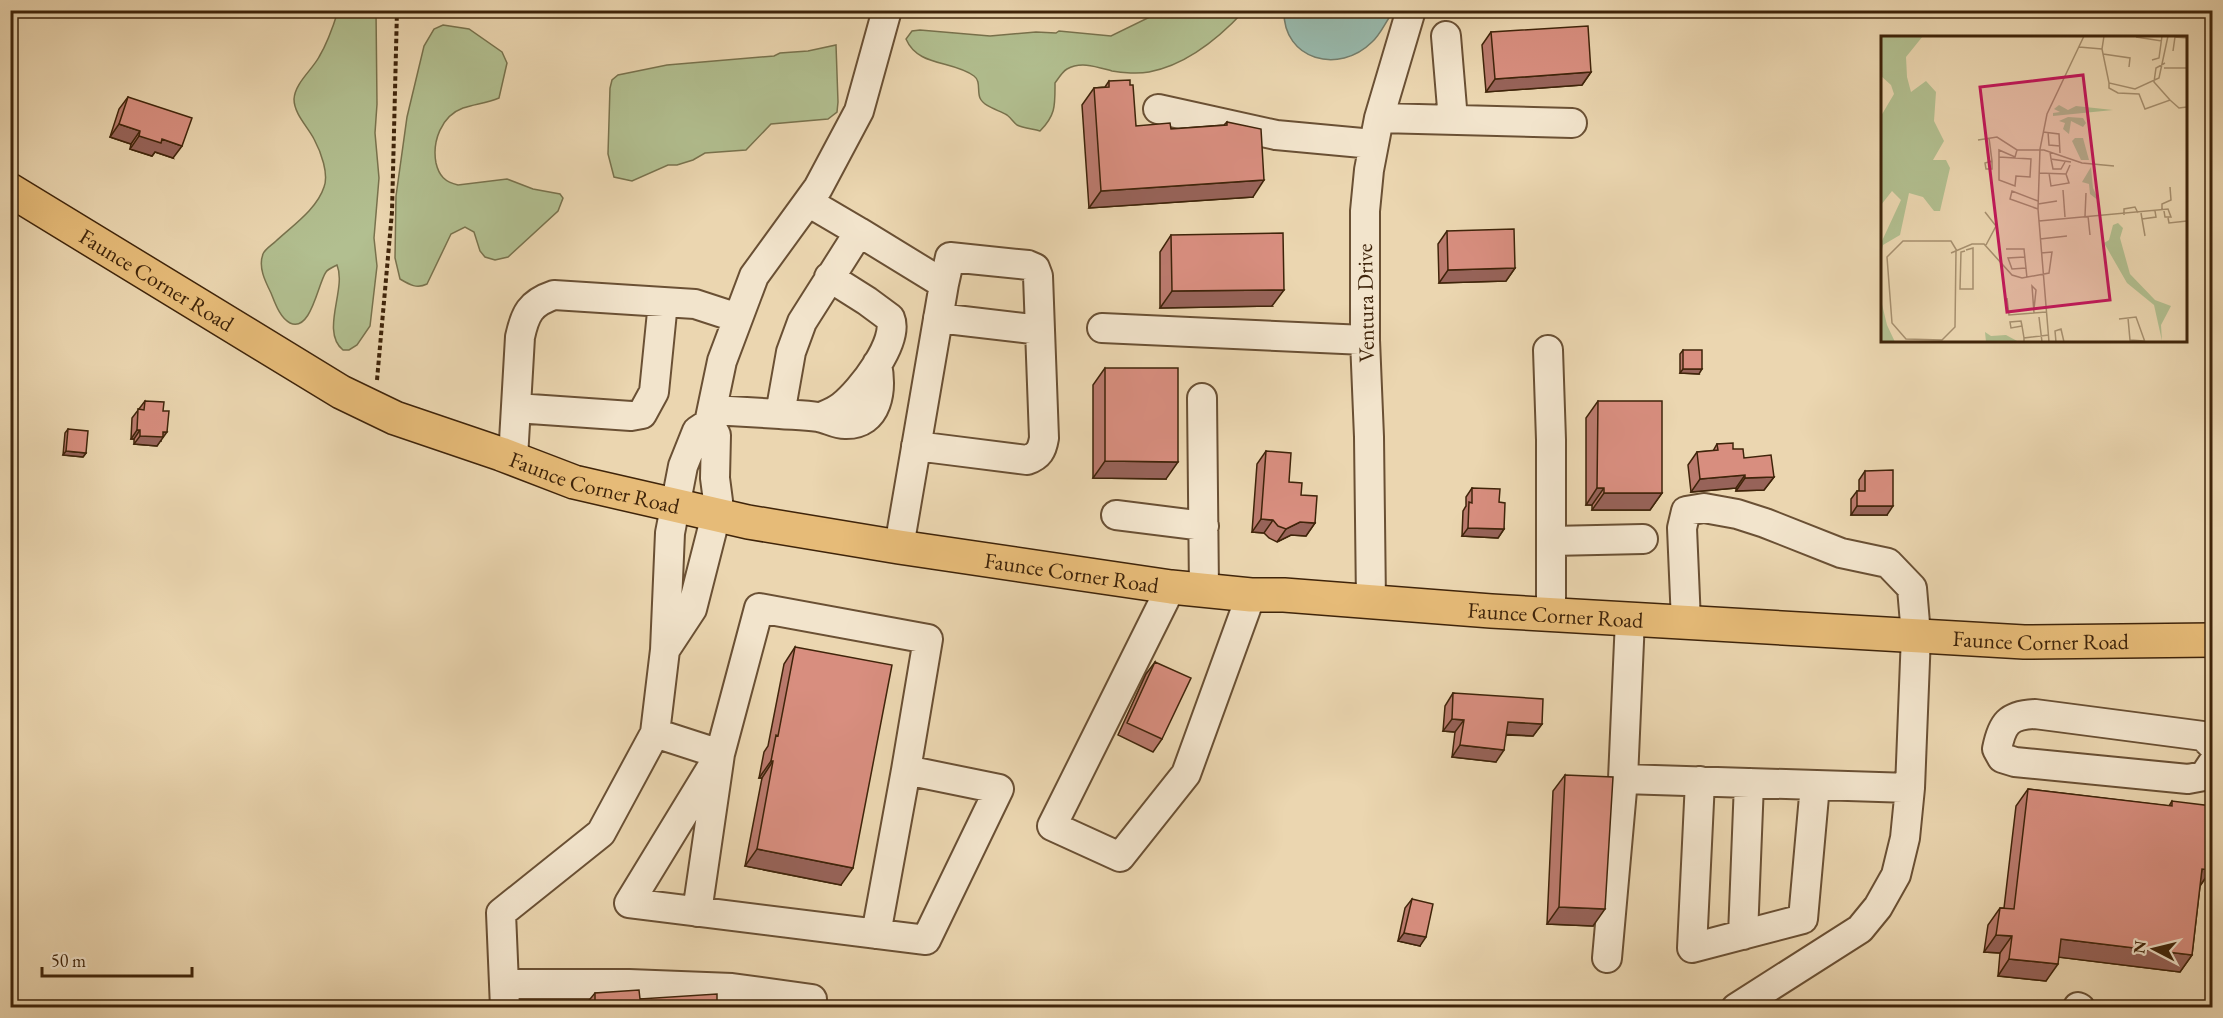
<svg xmlns="http://www.w3.org/2000/svg" width="2223" height="1018" font-family="'EB Garamond',serif">
<style>
.green{fill:#b2bf90;stroke:#78724d;stroke-width:1.5}
.water{fill:#98b9ac;stroke:#747d6b;stroke-width:1.5}
.lines{fill:none;stroke-linecap:round;stroke-linejoin:round}
.minor-casing{stroke:#6a5034;stroke-width:32}
.major-casing{stroke:#3f240a;stroke-width:36}
.path{stroke:#3f240a;stroke-width:4;stroke-dasharray:4.5 3;stroke-linecap:butt}
.minor{stroke:#f2e4cc;stroke-width:28}
.major{stroke:#e6bb78;stroke-width:33}
.wall{fill:#ba7a6d;stroke:#3f240a;stroke-width:1.5}
.shaded-wall{fill:#976359;stroke:#3f240a;stroke-width:1.5}
.building{fill:#d88e7f;stroke:#3f240a;stroke-width:1.5}
.labels{text-anchor:middle;stroke-width:4.5;stroke-linejoin:round;paint-order:stroke}
.street-label{font-size:22px;fill:#3f240a;stroke:#f2e4cc}
.inset-road{fill:none;stroke:#a68f6e;stroke-width:1.5}
.view{fill:#c2185b;fill-opacity:0.15;stroke:#c2185b;stroke-width:3}
.inset-edge{fill:none;stroke:#3f240a;stroke-width:3}
</style>
<rect width="100%" height="100%" fill="#ebd6b0"/>
<filter id="stains"><feTurbulence type="fractalNoise" baseFrequency=".00333" numOctaves="4"/><feColorMatrix values="0 0 0 0 .2 0 0 0 0 .09 0 0 0 0 .02 0 0 0 .5 -.17"/></filter>
<radialGradient id="worn" r=".72"><stop offset=".6" stop-color="#630" stop-opacity="0"/><stop offset="1" stop-color="#630" stop-opacity=".3"/></radialGradient>
<path class="green" d="M 338,11 L 376,11 L 377,104 L 375,133 L 379,178 L 374,238 L 377,266 L 370,326 L 357,345 L 349,350 L 343,350 C 320,331 347,289 337,265 C 333,267 328,269 326,272 C 318,283 311,333 290,323 C 280,318 275,303 271,293 C 265,281 258,267 263,254 C 265,249 272,245 276,241 C 292,226 317,209 324,187 C 329,174 321,152 314,139 C 308,127 294,114 294,99 C 295,83 312,70 319,57 C 328,42 333,27 338,11 Z
M 1162,11 L 1244,11 C 1219,38 1186,65 1149,72 C 1139,74 1122,73 1112,71 C 1097,67 1081,61 1067,69 C 1062,72 1058,79 1055,83 C 1055,105 1056,115 1040,131 C 1033,129 1023,128 1017,125 C 1014,123 1011,118 1007,115 C 999,110 984,107 980,98 C 977,91 981,81 974,76 C 952,60 918,67 906,39 L 912,31 L 920,30 L 990,36 L 1036,32 L 1056,33 L 1059,31 L 1111,36 Z
M 443,25 L 469,29 L 502,52 L 507,63 L 499,98 C 487,103 475,104 463,108 C 441,116 432,142 436,163 C 439,176 445,182 458,185 L 507,179 L 533,189 L 560,194 L 563,198 L 558,211 L 508,257 L 495,260 L 485,257 L 480,251 L 474,232 L 465,227 L 451,234 L 427,284 C 417,289 410,285 400,279 L 395,258 L 396,196 L 407,117 L 424,46 L 434,29 Z
M 836,45 L 838,102 L 837,112 L 828,119 L 771,124 L 746,150 L 705,153 L 693,160 L 677,165 L 668,165 L 632,181 L 614,177 L 608,154 L 610,88 L 612,80 L 618,75 L 667,65 L 774,56 L 780,53 L 808,51 Z"/>
<path class="water" d="M 1284,11 L 1284,10 L 1391,11 L 1391,15 C 1385,23 1380,35 1372,42 C 1339,75 1283,60 1284,11 Z"/>
<g class="lines">
<g class="minor-casing">
<path id="minor" d="M 1446,36 L 1453,120
M 1158,109 L 1276,135 L 1373,144
M 1379,118 L 1572,123
M 859,232 L 944,284 L 899,547
M 938,318 L 1040,330
M 1102,328 L 1365,340
M 1548,350 L 1551,440 L 1551,615
M 1202,398 L 1204,589
M 516,408 L 631,416 L 642,414 L 654,392 L 663,302
M 712,410 L 780,414 L 791,352 L 802,322 L 859,232 L 808,202
M 780,414 C 792,415 805,415 818,417 C 827,418 835,424 845,424 C 879,425 882,389 877,364
M 821,417 C 828,414 836,411 842,406 C 861,391 900,341 890,318 L 867,301 L 829,277
M 916,446 L 1027,460 C 1039,456 1042,450 1044,438 L 1038,276 L 1035,268 L 1028,265 L 950,257 L 944,284
M 513,458 L 520,337 C 525,314 530,303 554,295 L 695,304 L 738,318
M 1116,515 L 1204,526
M 1551,541 L 1643,539
M 1171,587 L 1052,826 L 1120,857 L 1186,774 L 1251,595
M 1371,602 L 1369,437 L 1365,340 L 1365,211 L 1369,170 L 1379,118 L 1411,10
M 1686,622 L 1682,528 L 1686,511 L 1704,508 L 1737,514 L 1765,523 L 1841,553 L 1888,563 L 1912,588 L 1916,635 L 1910,788 L 1905,838 L 1896,875 L 1878,907 L 1860,929 L 1736,1008
M 665,650 L 692,609 L 716,515 L 718,501 L 715,478 L 716,435 L 709,423 L 722,361 L 754,276 L 818,188 L 859,111 L 887,10
M 655,733 L 720,754 L 629,903 L 926,940 L 999,789 L 906,770 L 928,639 L 759,608 L 720,754 L 697,912
M 2212,745 L 2203,736 L 2035,714 C 2008,715 2002,724 1997,749 L 2002,758 L 2015,762 L 2188,779 L 2204,776 L 2212,764
M 1623,779 L 1630,619
M 1700,781 L 1692,948 L 1803,919 L 1815,785
M 876,934 L 906,770
M 1743,935 L 1749,783
M 1607,958 L 1623,779 L 1910,788
M 504,984 L 629,984 L 732,988 L 812,999 L 811,1008
M 2078,1007 L 2080,1008
M 505,1008 L 501,913 L 601,833 L 655,733 L 665,650 L 670,533 L 683,466 L 697,431 L 709,423"/>
</g>
<g class="major-casing">
<g id="major">
<path id="s1" d="M 10,190 L 341,392 L 395,418 L 501,454 L 574,482 L 748,522 L 899,547 L 1171,587 L 1251,595 L 1284,595 L 1491,611 L 2024,642 L 2212,640"/>
</g>
</g>
<path class="path" d="M 377,380 L 392,212 L 397,10"/>
<use href="#minor" class="minor"/>
<use href="#major" class="major"/>
</g>
<path class="wall" d="M 1491,32 L 1591,72 L 1582,85 L 1486,92 L 1482,45 Z
M 1109,81 L 1136,126 L 1171,129 L 1224,125 L 1227,122 L 1253,197 L 1089,208 L 1082,105 L 1094,88 L 1105,87 Z
M 128,97 L 173,158 L 155,152 L 152,156 L 130,149 L 131,144 L 110,137 L 119,109 Z
M 1447,231 L 1515,268 L 1506,281 L 1439,283 L 1438,244 Z
M 1171,235 L 1272,306 L 1160,308 L 1160,252 Z
M 1683,350 L 1699,374 L 1680,373 L 1680,354 Z
M 1105,368 L 1166,479 L 1093,478 L 1093,385 Z
M 145,401 L 161,441 L 160,441 L 157,446 L 134,444 L 134,439 L 131,439 L 132,418 Z
M 1598,401 L 1662,493 L 1650,510 L 1592,510 L 1592,505 L 1586,505 L 1586,418 Z
M 68,429 L 86,453 L 83,457 L 63,455 L 65,433 Z
M 1717,444 L 1733,449 L 1744,458 L 1774,477 L 1764,490 L 1736,491 L 1736,488 L 1691,492 L 1688,465 L 1697,452 L 1713,451 Z
M 1266,451 L 1289,482 L 1301,495 L 1315,523 L 1306,536 L 1291,535 L 1277,542 L 1269,538 L 1264,533 L 1252,532 L 1257,464 Z
M 1865,471 L 1887,515 L 1851,515 L 1851,499 L 1857,491 L 1859,491 L 1859,480 Z
M 1472,488 L 1499,502 L 1504,529 L 1498,538 L 1462,536 L 1463,511 L 1466,506 L 1466,497 Z
M 795,647 L 841,885 L 745,866 L 762,778 L 759,778 L 764,752 L 768,746 L 784,664 Z
M 1155,662 L 1162,739 L 1153,752 L 1118,735 L 1146,674 Z
M 1453,693 L 1542,724 L 1533,736 L 1506,735 L 1496,762 L 1452,757 L 1455,732 L 1443,731 L 1445,706 Z
M 1565,775 L 1593,926 L 1547,924 L 1553,791 Z
M 2028,789 L 2169,806 L 2172,801 L 2211,870 L 2200,886 L 2192,955 L 2180,972 L 2059,957 L 2046,981 L 1998,976 L 2000,953 L 1984,952 L 1988,925 L 2000,908 L 2004,908 L 2016,806 Z
M 1412,899 L 1420,946 L 1398,941 L 1405,908 Z
M 595,993 L 640,999 L 717,1008 L 554,1008 L 555,1006 L 586,1004 Z"/>
<path class="shaded-wall" d="M 1591,72 L 1582,85 L 1486,92 L 1495,79 Z
M 119,124 L 140,131 L 131,144 L 110,137 Z
M 139,136 L 162,139 L 182,146 L 173,158 L 155,152 L 152,156 L 130,149 Z
M 1264,180 L 1253,197 L 1089,208 L 1101,191 Z
M 1515,268 L 1506,281 L 1439,283 L 1448,270 Z
M 1284,290 L 1272,306 L 1160,308 L 1172,291 Z
M 1683,369 L 1702,369 L 1699,374 L 1680,373 Z
M 137,430 L 140,430 L 134,439 L 131,439 Z
M 163,432 L 167,432 L 157,446 L 134,444 L 140,436 Z
M 66,451 L 86,453 L 83,457 L 63,455 Z
M 1105,461 L 1178,462 L 1166,479 L 1093,478 Z
M 1745,475 L 1736,488 L 1691,492 L 1700,479 Z
M 1774,477 L 1764,490 L 1736,491 L 1745,478 Z
M 1597,488 L 1604,488 L 1592,505 L 1586,505 Z
M 1604,493 L 1662,493 L 1650,510 L 1592,510 Z
M 1857,506 L 1893,506 L 1887,515 L 1851,515 Z
M 1261,519 L 1273,520 L 1264,533 L 1252,532 Z
M 1300,522 L 1315,523 L 1306,536 L 1291,535 L 1277,542 L 1286,529 Z
M 1468,528 L 1504,529 L 1498,538 L 1462,536 Z
M 1452,719 L 1464,720 L 1455,732 L 1443,731 Z
M 1508,722 L 1542,724 L 1533,736 L 1499,734 Z
M 1460,745 L 1504,750 L 1496,762 L 1452,757 Z
M 771,761 L 773,761 L 762,778 L 759,778 Z
M 757,849 L 853,868 L 841,885 L 745,866 Z
M 2202,869 L 2211,870 L 2199,887 Z
M 1559,907 L 1605,909 L 1593,926 L 1547,924 Z
M 1404,933 L 1426,937 L 1420,946 L 1398,941 Z
M 1996,935 L 2012,936 L 2000,953 L 1984,952 Z
M 2061,939 L 2192,955 L 2180,972 L 2049,956 Z
M 2009,959 L 2058,964 L 2046,981 L 1998,976 Z"/>
<path class="building" d="M 1588,26 L 1591,72 L 1495,79 L 1491,32 Z
M 1130,80 L 1130,85 L 1133,85 L 1136,126 L 1170,123 L 1171,129 L 1227,125 L 1227,122 L 1261,129 L 1264,180 L 1101,191 L 1094,88 L 1109,87 L 1109,81 Z
M 128,97 L 192,118 L 182,146 L 162,139 L 161,143 L 139,136 L 140,131 L 119,124 Z
M 1514,229 L 1515,268 L 1448,270 L 1447,231 Z
M 1283,233 L 1284,290 L 1172,291 L 1171,235 Z
M 1683,350 L 1702,350 L 1702,369 L 1683,369 Z
M 1105,368 L 1178,368 L 1178,462 L 1105,461 Z
M 145,401 L 164,402 L 163,411 L 169,411 L 167,432 L 163,432 L 163,437 L 140,436 L 140,430 L 137,430 L 138,409 L 144,410 Z
M 1598,401 L 1662,401 L 1662,493 L 1604,493 L 1604,488 L 1597,488 Z
M 68,429 L 88,431 L 86,453 L 66,451 Z
M 1733,443 L 1733,449 L 1743,449 L 1744,458 L 1771,455 L 1774,477 L 1745,478 L 1745,475 L 1700,479 L 1697,452 L 1718,450 L 1717,444 Z
M 1266,451 L 1291,453 L 1289,482 L 1302,483 L 1301,495 L 1317,496 L 1315,523 L 1300,522 L 1286,529 L 1278,526 L 1273,520 L 1261,519 Z
M 1893,470 L 1893,506 L 1857,506 L 1857,491 L 1865,491 L 1865,471 Z
M 1472,488 L 1500,489 L 1499,502 L 1505,503 L 1504,529 L 1468,528 L 1469,502 L 1472,503 Z
M 795,647 L 892,665 L 853,868 L 757,849 L 773,761 L 771,761 L 776,735 L 778,736 Z
M 1155,662 L 1191,678 L 1162,739 L 1127,723 Z
M 1453,693 L 1543,699 L 1542,724 L 1508,722 L 1504,750 L 1460,745 L 1464,720 L 1452,719 Z
M 1565,775 L 1613,777 L 1605,909 L 1559,907 Z
M 2028,789 L 2172,806 L 2172,801 L 2212,806 L 2212,858 L 2211,870 L 2202,869 L 2192,955 L 2061,939 L 2058,964 L 2009,959 L 2012,936 L 1996,935 L 2000,908 L 2014,909 Z
M 1412,899 L 1433,904 L 1426,937 L 1404,933 Z
M 639,990 L 640,999 L 717,994 L 717,1008 L 555,1008 L 555,1006 L 595,1004 L 595,993 Z"/>
<g class="labels">
<g class="street-label">
<text dy="8" stroke="none"><textPath href="#s1" startOffset="172">Faunce Corner Road</textPath></text>
<text transform="translate(1365 303) rotate(-91)" y="8">Ventura Drive</text>
<text dy="8" stroke="none"><textPath href="#s1" startOffset="658">Faunce Corner Road</textPath></text>
<text dy="8" stroke="none"><textPath href="#s1" startOffset="1144">Faunce Corner Road</textPath></text>
<text dy="8" stroke="none"><textPath href="#s1" startOffset="1630">Faunce Corner Road</textPath></text>
<text dy="8" stroke="none"><textPath href="#s1" startOffset="2116">Faunce Corner Road</textPath></text>
</g>
</g>
<g transform="translate(1881 36)">
<rect width="306" height="306" fill="#ebd6b0"/>
<path d="M 0,0 L 42,0 L 25,21 L 26,41 L 30,56 L 45,45 L 55,56 L 53,85 L 63,105 L 52,124 L 65,124 L 69,132 L 59,175 L 53,175 L 42,161 L 28,157 L 19,199 L 2,209 L 0,217 L 0,207 L 20,164 L 11,155 L 0,169 L 0,80 L 13,58 L 10,49 L 0,40 ZM 178,69 L 187,74 L 195,70 L 232,74 L 172,80 L 172,77 L 179,76 L 173,73 ZM 187,81 L 202,82 L 205,87 L 202,91 L 190,85 L 188,98 L 182,93 L 184,87 L 178,85 ZM 194,102 L 202,102 L 208,124 L 200,124 L 191,105 ZM 210,131 L 212,152 L 218,165 L 209,158 L 208,148 L 201,146 ZM 237,187 L 242,192 L 239,202 L 249,238 L 274,264 L 290,270 L 280,289 L 281,305 L 273,269 L 246,247 L 223,207 L 228,204 L 232,189 ZM 0,264 L 6,289 L 14,306 L 0,306 ZM 104,296 L 110,300 L 125,299 L 138,306 L 105,306 Z" fill="#b2bf90"/>
<path class="inset-road" d="M 223,0 L 221,13 L 228,47 L 254,53 L 278,42 L 287,0M 255,1 L 281,5M 198,11 L 221,13M 292,15 L 294,1 L 306,2M 222,18 L 249,22 L 248,31M 271,24 L 278,22 L 281,0M 284,27 L 275,32 L 273,46 L 289,64M 283,32 L 306,32M 228,47 L 228,52 L 237,57 L 258,58 L 264,73 L 289,64 L 298,72 L 306,71M 162,96 L 178,98 L 179,117M 167,96 L 168,109 L 179,110M 108,102 L 111,125 L 111,133 L 105,133 L 104,127 L 111,125M 97,104 L 116,101 L 136,114 L 163,114 L 201,127 L 233,130M 169,116 L 170,123 L 190,126M 118,121 L 150,123 L 149,141 L 135,140 L 134,150 L 118,144 L 118,114 L 134,121 L 136,114M 170,123 L 172,133 L 180,133 L 184,126M 158,137 L 185,138 L 189,129M 168,137 L 170,150 L 188,147 L 185,138M 182,154 L 184,181M 157,165 L 131,155 L 129,163 L 157,173M 157,168 L 176,165M 281,174 L 281,168 L 290,164 L 289,151M 104,176 L 115,190 L 105,209M 260,177 L 264,200M 243,179 L 243,173 L 254,171 L 257,177M 204,180 L 205,157M 207,180 L 209,199M 287,182 L 288,187 L 306,185M 261,183 L 275,181 L 274,175M 158,185 L 287,173 L 290,181 L 284,181 L 283,175M 159,203 L 186,200M 125,213 L 143,213 L 146,242M 75,215 L 74,291 L 61,304 L 25,303 L 11,287 L 6,221 L 22,205 L 70,205 L 76,215M 84,215 L 80,216 L 79,253 L 92,253 L 92,212 L 85,214M 70,217 L 91,208 L 103,208 L 131,239 L 141,242 L 168,237 L 171,216 L 160,217M 144,221 L 127,222 L 131,233 L 145,232M 126,262 L 128,279 L 153,277M 153,273 L 155,254 L 151,250 L 153,277 L 165,276M 158,281 L 161,306M 247,282 L 249,304 L 263,305M 238,283 L 255,281 L 264,306M 141,290 L 130,292 L 129,286 L 140,285 L 141,290 L 143,302M 143,306 L 143,302 L 168,299M 168,306 L 157,173 L 159,113 L 166,78 L 203,0M 175,306 L 174,295 L 180,293 L 183,306"/>
<path class="view" d="M 202,39 L 229,264 L 126,276 L 99,51 Z"/>
<rect width="306" height="306" class="inset-edge"/>
</g>
<rect width="2223" height="1018" fill="none" stroke="#ebd6b0" stroke-width="36"/>
<rect x="12" y="12" width="2199" height="994" fill="none" stroke="#3f240a" stroke-width="3"/>
<rect x="18" y="18" width="2187" height="982" fill="none" stroke="#3f240a" stroke-width="1.5"/>
<g transform="translate(2154 949) rotate(277)" stroke="#f2e4cc" stroke-width="4.5" paint-order="stroke">
<path d="M0-4.5L10 22L0 15L-10 22Z" fill="#3f240a"/>
<text y="-9" font-size="16" font-weight="bold" text-anchor="middle" fill="#3f240a">N</text>
</g>
<path d="M42 967v9h150v-9" fill="none" stroke="#3f240a" stroke-width="3"/>
<text x="51" y="967" font-size="18" fill="#3f240a" stroke="#f2e4cc" stroke-width="4.5" paint-order="stroke">50 m</text>
<rect width="100%" height="100%" filter="url(#stains)"/>
<rect width="100%" height="100%" fill="url(#worn)"/>
</svg>
